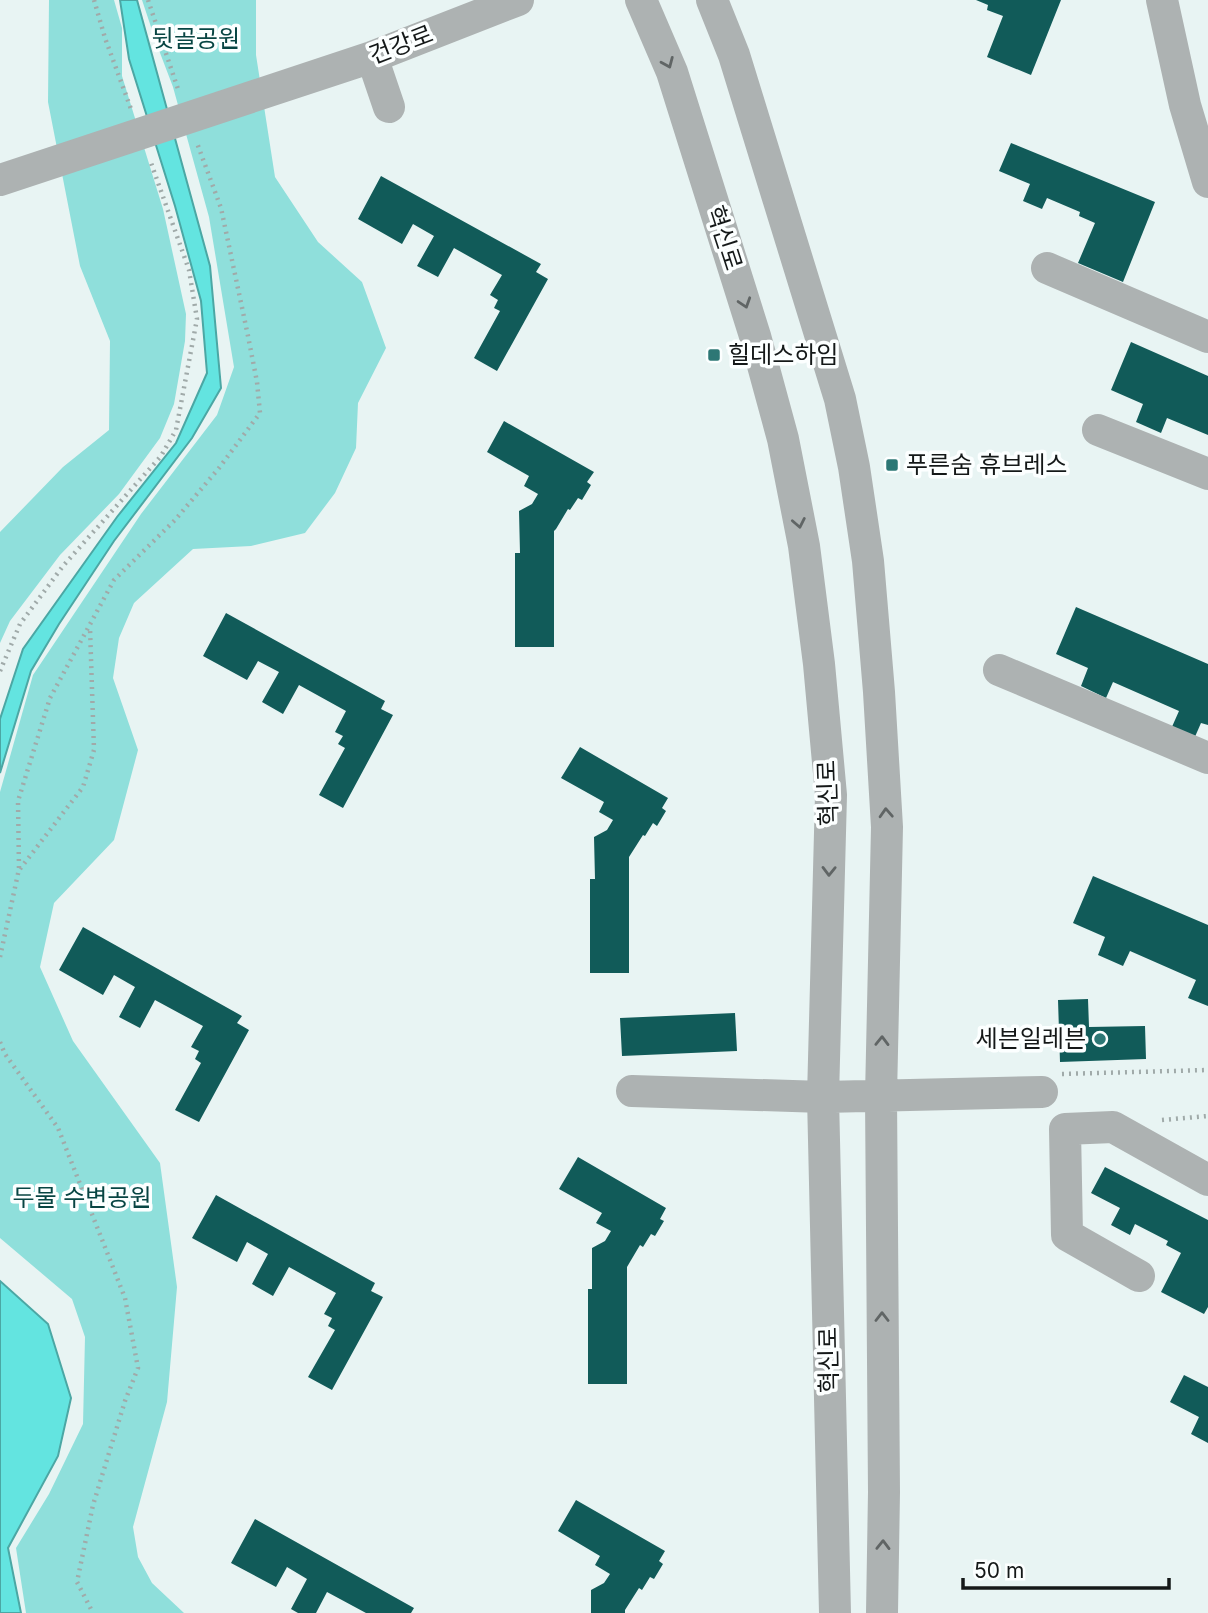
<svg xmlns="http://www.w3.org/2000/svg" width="1208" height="1613" font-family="Inter,'Noto Sans KR',sans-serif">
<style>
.green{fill:#8fdfdb}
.water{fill:#63e4e0;stroke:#4ba7a4;stroke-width:2}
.building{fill:#115b59}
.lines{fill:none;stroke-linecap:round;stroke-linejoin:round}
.path{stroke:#a0aaa9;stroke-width:4.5;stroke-dasharray:2 5;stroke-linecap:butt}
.minor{stroke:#adb2b2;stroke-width:32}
.oneway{stroke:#606565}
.poi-dot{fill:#2d7775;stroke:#fcffff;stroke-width:2.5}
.labels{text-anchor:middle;stroke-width:7;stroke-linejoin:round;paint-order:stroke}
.park-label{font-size:24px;fill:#074543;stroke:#fcffff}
.street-label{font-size:24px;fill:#141818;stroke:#fcffff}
.poi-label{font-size:24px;fill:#141818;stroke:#fcffff;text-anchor:start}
</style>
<rect width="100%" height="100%" fill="#e8f4f3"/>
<path class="green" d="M 49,0 L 114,0 L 122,28 L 122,76 L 163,209 L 186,314 L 185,341 L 174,404 L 160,438 L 119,494 L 60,555 L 10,621 L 0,643 L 0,532 L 63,467 L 109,430 L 110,341 L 80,266 L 48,102 Z
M 142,0 L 256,0 L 256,55 L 275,177 L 318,242 L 362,282 L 386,348 L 358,403 L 356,448 L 335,493 L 305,533 L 251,546 L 193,549 L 134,603 L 119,638 L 113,678 L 138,750 L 114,840 L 54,903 L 40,967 L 73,1041 L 160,1163 L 177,1287 L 167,1402 L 133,1527 L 138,1557 L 152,1583 L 184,1613 L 26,1613 L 16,1548 L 49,1494 L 83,1424 L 85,1337 L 72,1299 L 0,1238 L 0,792 L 33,675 L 141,514 L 217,415 L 234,367 L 209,217 L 173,87 L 157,45 Z"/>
<path class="water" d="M 120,0 L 137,0 L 210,266 L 221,388 L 192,438 L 114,541 L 59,624 L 31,671 L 0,773 L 0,719 L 23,649 L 117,517 L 176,443 L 207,373 L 201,301 L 175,206 L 129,59 Z
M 0,1281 L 48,1324 L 71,1398 L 58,1456 L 8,1548 L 21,1613 L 0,1613 Z"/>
<path class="building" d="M 976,0 L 1061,0 L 1031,75 L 987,57 L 1003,16 L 987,10 L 988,5 Z
M 1011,143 L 1155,202 L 1123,282 L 1078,263 L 1095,223 L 1079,216 L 1080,212 L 1047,198 L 1042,209 L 1023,201 L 1030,184 L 999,171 Z
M 381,176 L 541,264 L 536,272 L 548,279 L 497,371 L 474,358 L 500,311 L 494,308 L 498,300 L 490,295 L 502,275 L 454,248 L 438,277 L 417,266 L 434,236 L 413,224 L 402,244 L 358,219 Z
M 1131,342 L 1208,376 L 1208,435 L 1167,418 L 1161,433 L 1136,422 L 1143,404 L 1111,390 Z
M 504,421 L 594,472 L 587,482 L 591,485 L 582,500 L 578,498 L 570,510 L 568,509 L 556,529 L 554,531 L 554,647 L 515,647 L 515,553 L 520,553 L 519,511 L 532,504 L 538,494 L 524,486 L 529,476 L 487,452 Z
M 1076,607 L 1208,664 L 1208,725 L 1201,723 L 1194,739 L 1171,729 L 1179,711 L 1113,682 L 1106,698 L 1081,686 L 1088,668 L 1056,654 Z
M 226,613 L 385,701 L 381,709 L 393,715 L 343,808 L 319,795 L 345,748 L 338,744 L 343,736 L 335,732 L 346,711 L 299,685 L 283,714 L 262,702 L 279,672 L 258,661 L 247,680 L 203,656 Z
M 580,747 L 668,798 L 662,808 L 666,811 L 657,826 L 653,823 L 645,836 L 643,835 L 629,857 L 629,973 L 590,973 L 590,879 L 595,879 L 594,837 L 607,830 L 613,820 L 599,812 L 604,802 L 561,778 Z
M 1093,876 L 1208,925 L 1208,1006 L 1188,998 L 1196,980 L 1130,951 L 1123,966 L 1098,955 L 1105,937 L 1073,923 Z
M 83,927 L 242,1016 L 237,1023 L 249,1030 L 199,1122 L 175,1110 L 201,1063 L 195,1059 L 199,1051 L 191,1047 L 203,1026 L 155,1000 L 140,1028 L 119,1017 L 135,987 L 114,975 L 103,995 L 59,970 Z
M 1088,999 L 1089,1027 L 1145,1026 L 1146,1059 L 1060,1062 L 1058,1000 Z
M 735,1013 L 737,1051 L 622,1056 L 620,1018 Z
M 578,1157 L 666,1208 L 660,1219 L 664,1221 L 655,1236 L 651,1234 L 643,1247 L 640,1245 L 627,1267 L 627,1384 L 588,1384 L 588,1289 L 592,1289 L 592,1248 L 605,1241 L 611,1231 L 596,1223 L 602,1213 L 559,1189 Z
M 1105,1167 L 1208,1220 L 1208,1307 L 1204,1314 L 1161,1292 L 1181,1253 L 1166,1245 L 1168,1241 L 1135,1224 L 1130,1235 L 1111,1225 L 1120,1208 L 1091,1193 Z
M 216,1195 L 375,1283 L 371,1291 L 383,1297 L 332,1390 L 308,1377 L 335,1330 L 328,1326 L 332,1318 L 324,1314 L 336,1293 L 289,1267 L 273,1296 L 252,1284 L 268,1254 L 247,1242 L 237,1262 L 192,1238 Z
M 1184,1375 L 1208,1387 L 1208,1443 L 1191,1434 L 1199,1417 L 1170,1402 Z
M 576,1500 L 665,1551 L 659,1561 L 663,1564 L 654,1579 L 650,1577 L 642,1590 L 639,1588 L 625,1610 L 625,1613 L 591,1613 L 591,1590 L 604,1583 L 610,1574 L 595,1565 L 600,1556 L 558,1531 Z
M 255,1519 L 414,1608 L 411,1613 L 366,1613 L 327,1592 L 316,1613 L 298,1613 L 291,1609 L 307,1579 L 287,1567 L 276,1587 L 231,1563 Z"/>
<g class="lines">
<path class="path" d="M 94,0 L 105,38 L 131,109
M 148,0 L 179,92
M 0,671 L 20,624 L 63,566 L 161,456 L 176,430 L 197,319 L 189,270 L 150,160
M 20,869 L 83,787 L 94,750 L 90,628
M 0,957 L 19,869 L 18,801 L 50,698 L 114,580 L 175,520 L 219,468 L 260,413 L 257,382 L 248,336 L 221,208 L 197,143
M 0,1042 L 5,1054 L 58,1128 L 125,1298 L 138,1368 L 125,1401 L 93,1505 L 77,1582 L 93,1613
M 1062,1074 L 1208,1070
M 1162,1120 L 1208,1116"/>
<path class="minor" d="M 641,0 L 672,72 L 755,336 L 783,439 L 804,546 L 819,664 L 831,795 L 823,1097 L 835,1613
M 712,0 L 734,55 L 840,399 L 854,467 L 868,561 L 879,692 L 887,827 L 881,1096 L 884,1492 L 882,1613
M 1162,0 L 1185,105 L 1208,182
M 372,57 L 389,107
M 0,180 L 372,57 L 518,0
M 1047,268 L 1208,337
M 1098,430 L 1208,474
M 999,670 L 1208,758
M 632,1091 L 823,1097 L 1042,1092
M 1139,1276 L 1067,1235 L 1065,1129 L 1113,1127 L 1208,1180"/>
</g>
<defs><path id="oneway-chevron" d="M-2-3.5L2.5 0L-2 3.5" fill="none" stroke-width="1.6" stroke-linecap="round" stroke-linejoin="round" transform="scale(1.75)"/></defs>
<g class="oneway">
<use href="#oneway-chevron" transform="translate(668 63) rotate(67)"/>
<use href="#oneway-chevron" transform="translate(745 303) rotate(72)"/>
<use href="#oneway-chevron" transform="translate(799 523) rotate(79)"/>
<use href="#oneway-chevron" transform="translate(886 813) rotate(-93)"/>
<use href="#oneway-chevron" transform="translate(829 871) rotate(91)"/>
<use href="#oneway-chevron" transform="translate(882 1041) rotate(-89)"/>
<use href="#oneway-chevron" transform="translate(882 1317) rotate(-90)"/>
<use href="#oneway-chevron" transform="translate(883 1545) rotate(-89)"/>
</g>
<g class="poi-dot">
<rect x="707" y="348" width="14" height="14" rx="3.5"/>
<rect x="885" y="458" width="14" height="14" rx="3.5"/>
<circle cx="1100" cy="1039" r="7"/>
</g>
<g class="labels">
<g class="park-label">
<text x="196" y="47">뒷골공원</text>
<text x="82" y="1206">두물 수변공원</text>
</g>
<g class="street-label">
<text transform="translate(401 45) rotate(-21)" y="8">건강로</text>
<text transform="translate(724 238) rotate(72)" y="8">혁신로</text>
<text transform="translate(828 793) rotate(-92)" y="8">혁신로</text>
<text transform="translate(829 1360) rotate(-91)" y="8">혁신로</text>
</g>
<g class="poi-label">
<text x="728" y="363">힐데스하임</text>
<text x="906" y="473">푸른숨 휴브레스</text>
<text x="1086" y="1047" text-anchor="end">세븐일레븐</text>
</g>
</g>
<path d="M963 1578v10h206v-10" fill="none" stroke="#141818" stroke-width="3.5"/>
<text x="974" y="1578" font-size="21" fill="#141818" stroke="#fcffff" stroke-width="5" paint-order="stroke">50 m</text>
</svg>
